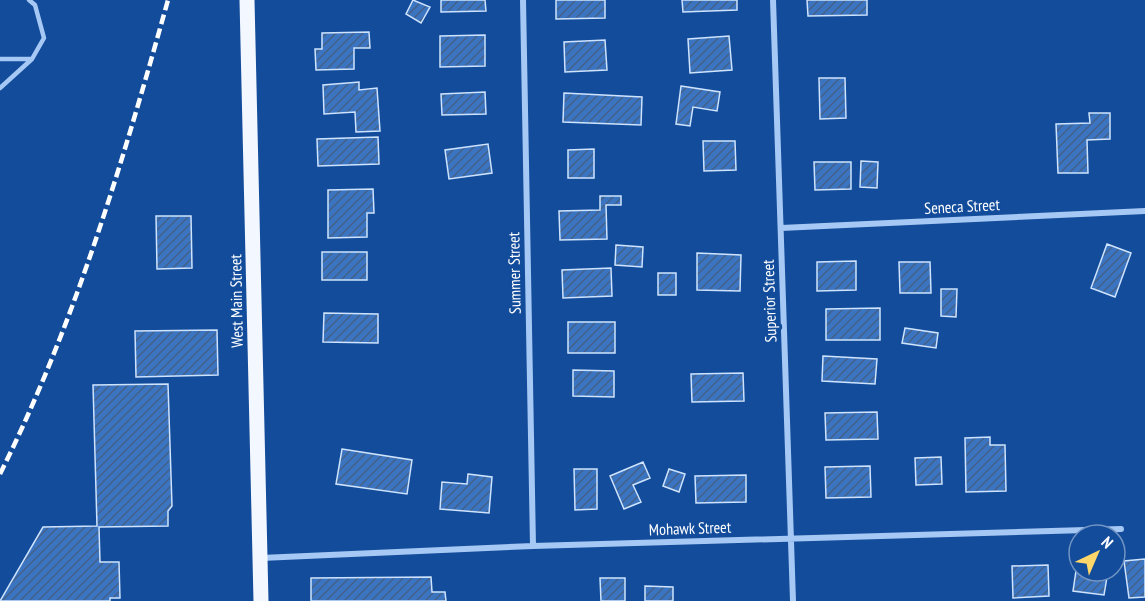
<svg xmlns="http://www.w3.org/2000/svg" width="1145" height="601" font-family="'PT Sans Narrow',sans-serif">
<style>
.building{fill:url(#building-hatch);stroke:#cee3fd;stroke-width:1.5}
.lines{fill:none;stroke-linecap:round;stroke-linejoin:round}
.lane{stroke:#a6c8f4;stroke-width:4.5}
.street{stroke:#a6c8f4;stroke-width:6}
.primary{stroke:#f3f7ff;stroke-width:15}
.rail{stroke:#fff;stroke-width:4.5;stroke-dasharray:10 4.5;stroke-linecap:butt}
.labels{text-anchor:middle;stroke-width:6;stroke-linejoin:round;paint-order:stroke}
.street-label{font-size:16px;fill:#fff;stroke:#124c9b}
</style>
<defs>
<pattern id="building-hatch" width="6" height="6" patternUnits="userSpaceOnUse" patternTransform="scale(1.5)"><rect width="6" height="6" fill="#3b75c2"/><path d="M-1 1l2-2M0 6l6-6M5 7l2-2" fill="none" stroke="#446087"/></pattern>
</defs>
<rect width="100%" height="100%" fill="#124c9b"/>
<path class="building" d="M 413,0 L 430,7 L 421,23 L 406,14 Z
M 441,0 L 485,0 L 486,11 L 441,12 Z
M 556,0 L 605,0 L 605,18 L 556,19 Z
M 682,0 L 737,0 L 737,10 L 683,12 Z
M 807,0 L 867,0 L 867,15 L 808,16 Z
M 369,32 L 370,48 L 354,48 L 354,69 L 316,70 L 315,49 L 322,49 L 322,33 Z
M 485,35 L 485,66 L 440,67 L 440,36 Z
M 729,36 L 732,70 L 690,73 L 688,39 Z
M 605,40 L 607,70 L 565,72 L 564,42 Z
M 819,78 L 845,78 L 846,118 L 820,119 Z
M 359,82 L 359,90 L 377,88 L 380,131 L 356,132 L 355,112 L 324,114 L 323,85 Z
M 681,86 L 720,92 L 717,111 L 693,107 L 690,126 L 676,124 Z
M 485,92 L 486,114 L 442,115 L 441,94 Z
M 564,93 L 642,97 L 641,125 L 563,122 Z
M 1089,113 L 1110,113 L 1110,139 L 1087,140 L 1088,173 L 1058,173 L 1056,124 L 1090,123 Z
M 378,137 L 379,164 L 318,166 L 317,139 Z
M 703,141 L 735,141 L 736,170 L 704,171 Z
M 488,144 L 492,173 L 449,179 L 445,150 Z
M 594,149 L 594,178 L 568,178 L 568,150 Z
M 861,161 L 878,162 L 877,188 L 860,187 Z
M 814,162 L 851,162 L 851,189 L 815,190 Z
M 373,189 L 374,213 L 367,213 L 367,237 L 328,238 L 328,190 Z
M 600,196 L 621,196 L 621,205 L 606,205 L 607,239 L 560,240 L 559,211 L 600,210 Z
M 156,216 L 191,216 L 192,268 L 157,269 Z
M 1107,244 L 1131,253 L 1115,297 L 1091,288 Z
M 616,245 L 643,247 L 642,267 L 615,265 Z
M 322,252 L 367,252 L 367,280 L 322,280 Z
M 697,253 L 741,255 L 740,291 L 697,290 Z
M 856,261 L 856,290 L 817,291 L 817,262 Z
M 899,262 L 930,262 L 931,293 L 900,293 Z
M 611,268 L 612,296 L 563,298 L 562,270 Z
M 658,273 L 676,273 L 676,295 L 658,295 Z
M 941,289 L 957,289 L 956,317 L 941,316 Z
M 880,308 L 880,340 L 826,340 L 826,309 Z
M 324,313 L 378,314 L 378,343 L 323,342 Z
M 568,322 L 615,322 L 615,353 L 568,353 Z
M 905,328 L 938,333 L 936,348 L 902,343 Z
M 217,330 L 218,375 L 136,377 L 135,331 Z
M 823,356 L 877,359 L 875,384 L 822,381 Z
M 573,370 L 614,371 L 614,397 L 573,396 Z
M 743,373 L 744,401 L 692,402 L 691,374 Z
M 168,384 L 172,506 L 168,511 L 168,526 L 99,527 L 100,562 L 119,562 L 120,598 L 110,598 L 110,601 L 0,601 L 43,527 L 97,526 L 93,385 Z
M 877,412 L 878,439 L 826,440 L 825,413 Z
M 990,437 L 990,445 L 1005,445 L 1006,491 L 966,492 L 965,438 Z
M 342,449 L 412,460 L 407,494 L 336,484 Z
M 941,457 L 942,484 L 916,485 L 915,458 Z
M 643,462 L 650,478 L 633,485 L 641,502 L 624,509 L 610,476 Z
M 870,466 L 871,497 L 826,498 L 825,467 Z
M 574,469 L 597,469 L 597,509 L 575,510 Z
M 669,469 L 685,474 L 679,492 L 663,486 Z
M 468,474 L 492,477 L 489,513 L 440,509 L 442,482 L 467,484 Z
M 746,475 L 746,502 L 696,503 L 695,476 Z
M 1145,559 L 1145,597 L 1129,598 L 1124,561 Z
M 1077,564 L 1079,564 L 1079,571 L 1108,571 L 1104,595 L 1073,591 Z
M 1048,565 L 1049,596 L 1013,598 L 1012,566 Z
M 431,577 L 432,592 L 445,592 L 446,601 L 311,601 L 311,578 Z
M 600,578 L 625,578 L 625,601 L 601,601 Z
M 645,586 L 673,587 L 673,601 L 645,601 Z"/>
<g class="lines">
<path class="lane" d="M 29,0 L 35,5 L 44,38 L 32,59
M 0,59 L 32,59 L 0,88"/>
<path class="street" d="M 523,0 L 533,546
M 773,0 L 793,601
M 781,228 L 1145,211
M 261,558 L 533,546 L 1121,529"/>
<path class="primary" d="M 247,0 L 261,601"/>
<path class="rail" d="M 0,474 C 75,324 123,161 168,0"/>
</g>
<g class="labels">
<g class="street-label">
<text transform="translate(962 206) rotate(-3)" y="6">Seneca Street</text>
<text transform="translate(514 273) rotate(-91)" y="6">Summer Street</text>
<text transform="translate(236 301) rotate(-91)" y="6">West Main Street</text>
<text transform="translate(769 301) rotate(-92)" y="6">Superior Street</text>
<text transform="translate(690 528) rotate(-2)" y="6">Mohawk Street</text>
</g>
</g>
<g transform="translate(1097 553) rotate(44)"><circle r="28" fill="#124c9b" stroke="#7194c3" stroke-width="1.5"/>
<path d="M0-4.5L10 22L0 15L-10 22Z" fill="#ffd669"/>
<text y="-9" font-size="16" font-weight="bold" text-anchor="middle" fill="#ffffff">N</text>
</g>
</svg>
